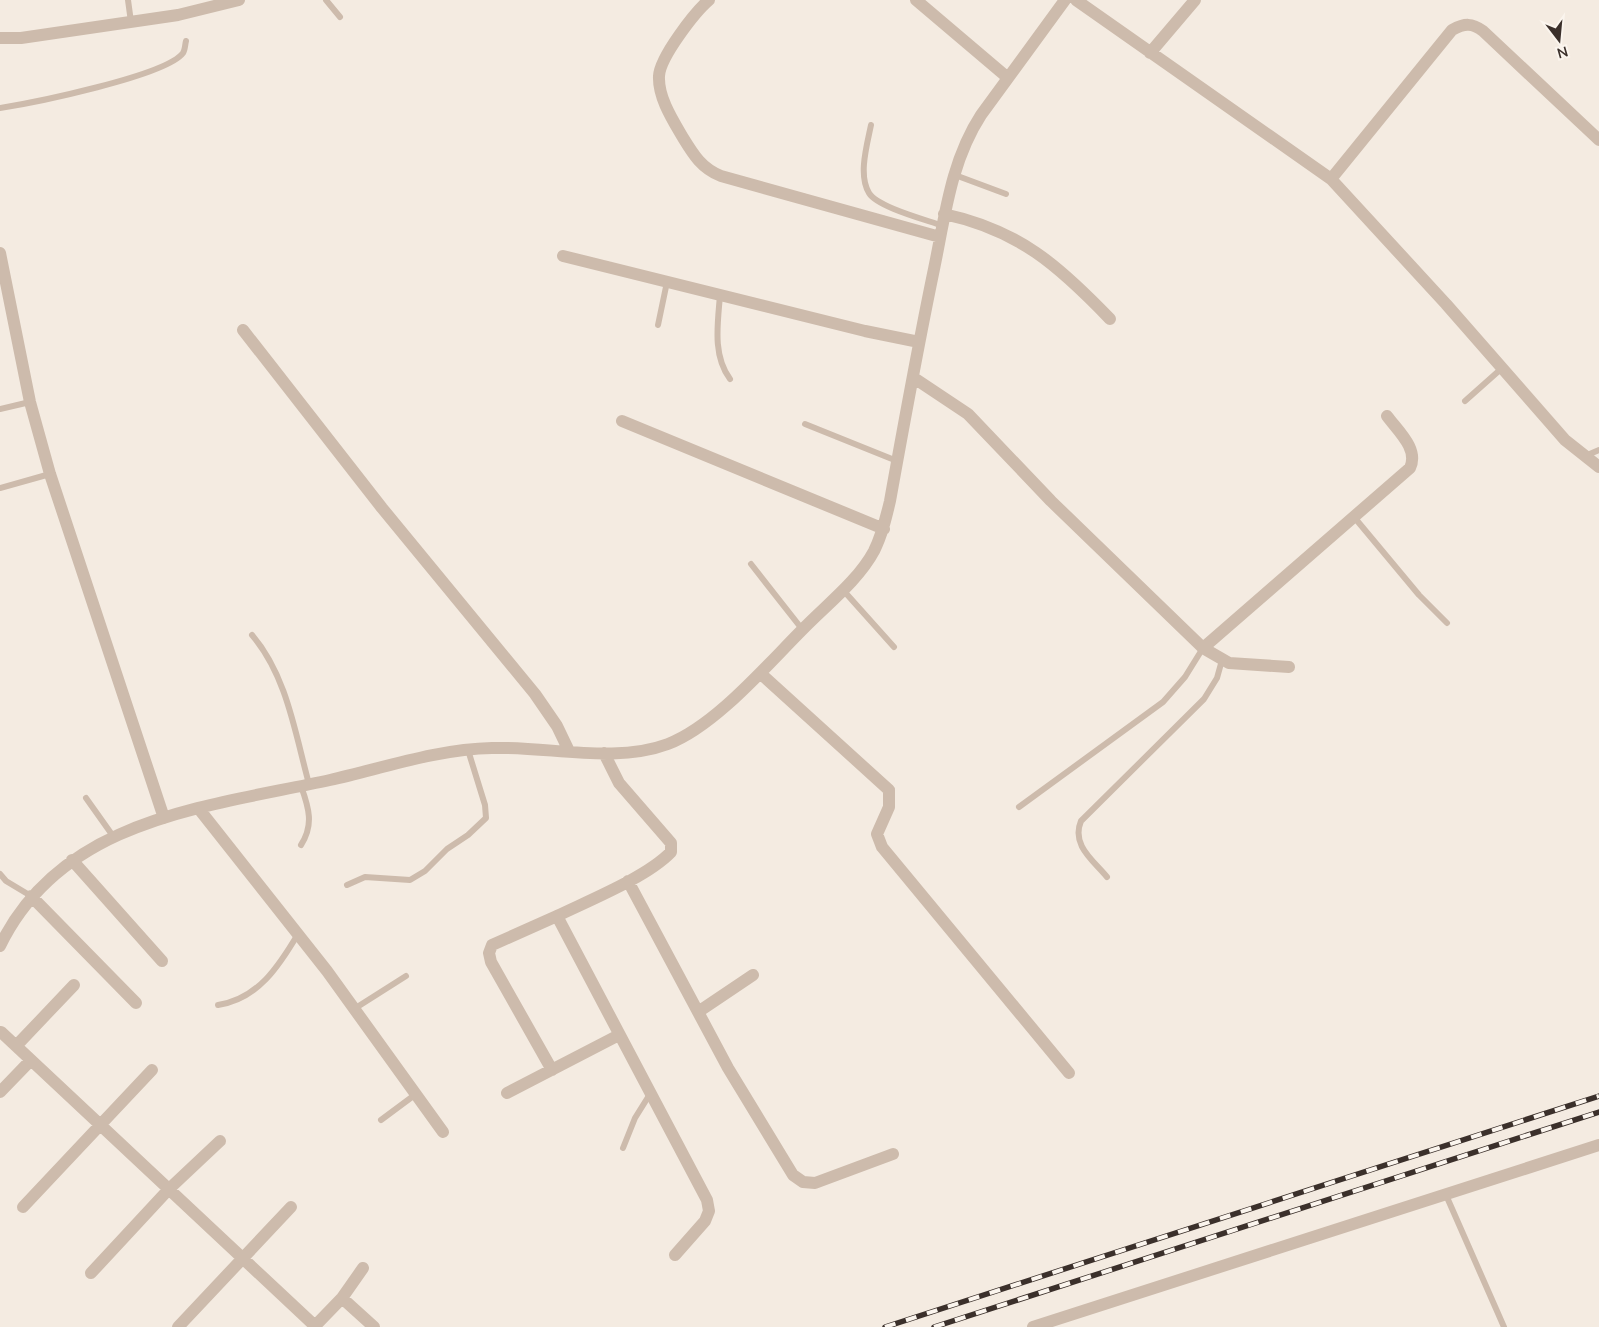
<svg xmlns="http://www.w3.org/2000/svg" width="1599" height="1327" font-family="Mulish,sans-serif">
<style>
.lines{fill:none;stroke-linecap:round;stroke-linejoin:round}
.service{stroke:#cdbbac;stroke-width:6}
.minor{stroke:#cdbbac;stroke-width:12}
.rail-casing{stroke:#3b302b;stroke-width:5.5}
.rail{stroke:#fbf5ee;stroke-width:4;stroke-dasharray:11;stroke-linecap:butt}
</style>
<rect width="100%" height="100%" fill="#f4ebe1"/>
<g class="lines">
<path class="service" d="M 128,0 L 131,22
M 326,0 L 340,17
M 0,108 C 32,103 166,76 183,53 C 185,50 185,45 186,41
M 871,125 C 867,145 858,175 869,193 C 877,207 927,220 943,226
M 955,175 L 1006,194
M 720,295 C 718,322 712,355 730,379
M 658,325 L 667,282
M 1465,401 L 1501,369
M 0,409 L 30,402
M 805,424 L 897,461
M 1585,456 L 1599,450
M 0,488 L 50,474
M 1354,517 L 1419,595 L 1447,623
M 751,564 L 802,629
M 843,590 L 894,647
M 252,635 C 287,676 295,733 309,784
M 301,786 C 309,808 314,825 301,845
M 86,798 L 113,836
M 1019,807 L 1163,702 L 1185,677 L 1203,648
M 0,874 L 6,881 L 31,896
M 1107,877 C 1093,860 1071,845 1081,821 L 1204,699 L 1217,678 L 1222,660
M 347,885 L 365,877 L 410,880 L 425,871 L 447,849 L 468,835 L 486,818 L 485,805 L 468,750
M 218,1005 C 258,999 279,966 298,934
M 354,1009 L 406,976
M 381,1120 L 416,1094
M 623,1148 L 635,1118 L 650,1094
M 1446,1195 L 1504,1327"/>
<path class="minor" d="M 709,0 C 695,12 660,57 659,76 C 658,97 672,119 682,136 C 693,154 701,168 721,176 L 940,237
M 916,0 L 1008,78
M 1076,0 L 1331,179 L 1446,304 L 1565,440 L 1599,467
M 0,38 L 21,38 L 178,15 L 239,0
M 1150,53 L 1195,0
M 1331,179 L 1452,30 C 1465,23 1472,23 1483,31 L 1599,140
M 944,214 C 1019,230 1059,266 1110,319
M 0,253 L 30,402 L 50,474 L 164,818
M 563,256 L 865,331 L 919,342
M 243,330 L 382,508 L 535,694 L 557,726 L 569,751
M 914,378 L 968,414 L 1051,501 L 1203,648 L 1229,663 L 1289,667
M 622,421 L 884,529
M 1203,648 L 1410,468 C 1419,449 1398,431 1387,416
M 760,673 L 889,790 L 889,807 L 877,834 L 882,847 L 1069,1073
M 604,753 L 619,783 L 671,843 L 671,852 C 647,877 590,900 557,916 L 707,1200 L 709,1211 L 705,1221 L 675,1255
M 199,809 L 327,971 L 443,1132
M 72,860 L 162,961
M 628,881 L 728,1068 L 793,1175 L 803,1182 L 815,1183 L 893,1154
M 31,896 L 136,1003
M 0,946 C 62,818 207,807 330,780 C 383,768 438,749 492,748 C 548,746 615,764 668,744 C 715,726 766,666 802,630 C 825,606 858,581 874,551 C 882,535 886,518 890,501 C 904,423 918,346 934,269 C 945,216 951,161 981,115 L 1065,0
M 698,1012 L 753,975
M 1,1032 L 315,1326
M 16,1046 L 74,985
M 552,1070 L 491,962 L 489,953 L 492,945 L 557,916
M 0,1092 L 31,1060
M 507,1093 L 619,1035
M 23,1207 L 152,1070
M 91,1273 L 169,1189 L 220,1141
M 342,1298 L 363,1268
M 178,1327 L 291,1207
M 314,1327 L 342,1298 L 374,1327
M 1033,1327 L 1599,1145"/>
<g class="rail-casing">
<path id="rail" d="M 885,1327 L 1599,1096
M 934,1327 L 1599,1112"/>
</g>
<use href="#rail" class="rail"/>
</g>
<g transform="translate(1559 40) rotate(164)" stroke="#fbf5ee" stroke-width="4" paint-order="stroke">
<path d="M0-4L9 19L0 12L-9 19Z" fill="#3b302b"/>
<text y="-8" font-size="14" font-weight="bold" text-anchor="middle" fill="#3b302b">N</text>
</g>
</svg>
